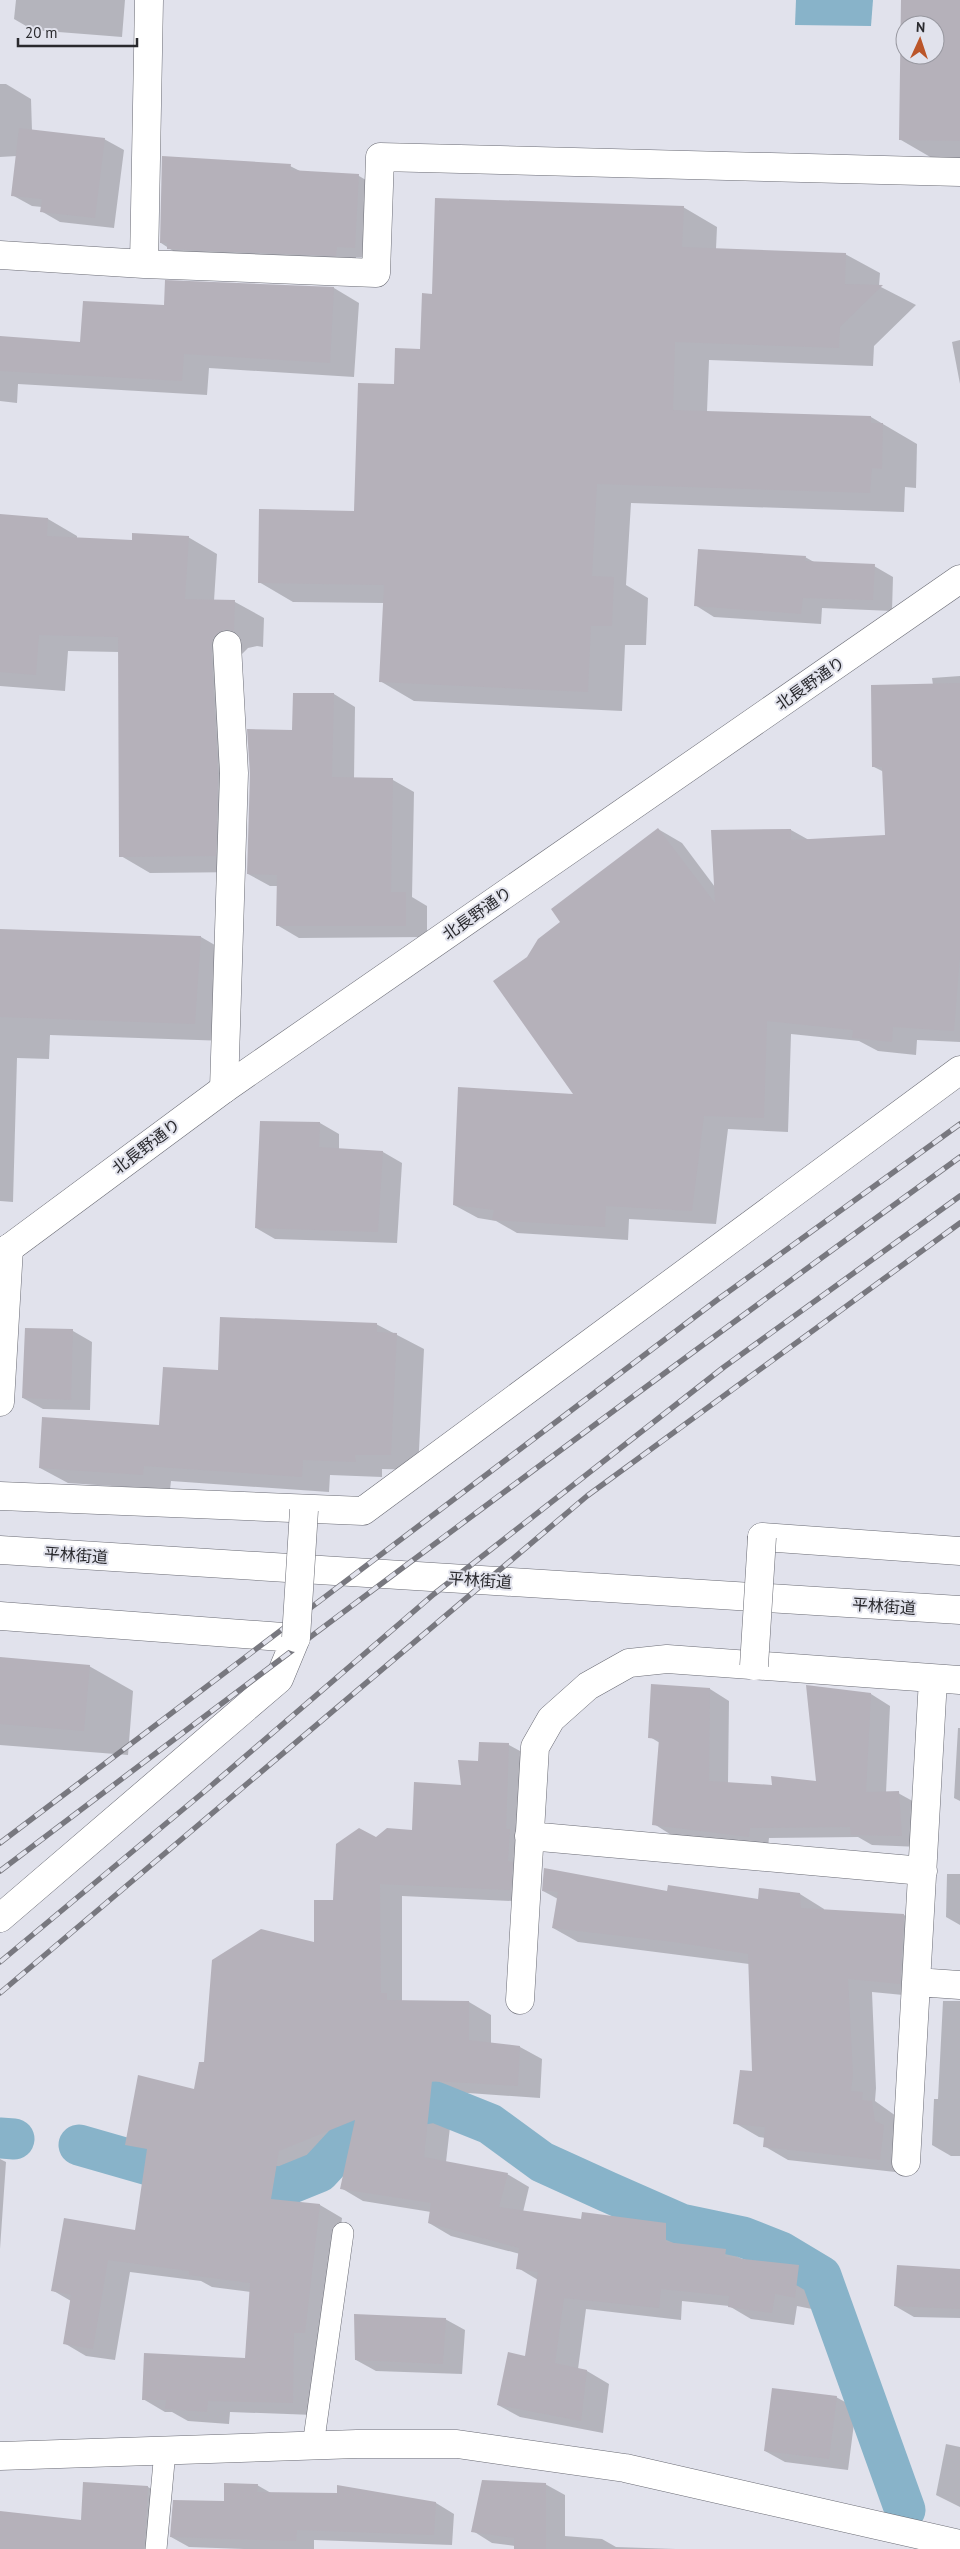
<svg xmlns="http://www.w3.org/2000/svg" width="960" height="2549" font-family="'PT Sans','Noto Sans JP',sans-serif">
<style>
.water{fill:#88b3c9}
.shadow{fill:#0003;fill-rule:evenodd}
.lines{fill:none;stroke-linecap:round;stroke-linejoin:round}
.canal{stroke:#88b3c9;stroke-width:41}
.building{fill:#b5b1ba;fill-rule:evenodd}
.lane-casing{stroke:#6a6b74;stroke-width:22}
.street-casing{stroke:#6a6b74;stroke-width:29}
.secondary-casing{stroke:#6a6b74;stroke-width:29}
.highway-casing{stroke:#6a6b74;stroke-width:29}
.lane{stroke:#fff;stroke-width:21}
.street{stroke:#fff;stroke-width:28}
.secondary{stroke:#fff;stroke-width:28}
.highway{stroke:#fff;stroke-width:28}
.rail-casing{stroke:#78787f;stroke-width:5.5}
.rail{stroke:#e1e2ec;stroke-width:4;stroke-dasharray:11;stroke-linecap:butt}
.street-bridge-casing{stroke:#6a6b74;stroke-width:29;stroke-linecap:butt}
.street-bridge{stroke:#fff;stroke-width:28}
.labels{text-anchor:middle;stroke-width:4;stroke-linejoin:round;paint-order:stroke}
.street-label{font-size:16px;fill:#2a2a2e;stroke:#e1e2ec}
</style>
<rect width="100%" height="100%" fill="#e1e2ec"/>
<path class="water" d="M 796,0 L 873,0 L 871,26 L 795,25 Z"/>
<path class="shadow" d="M 16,0 L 125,0 L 122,37 L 33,30 L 14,19 Z
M 902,0 L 960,0 L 960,158 L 932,158 L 901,140 ZM 905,25 L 935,25 L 935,55 L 905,55 Z
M 0,84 L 6,84 L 31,99 L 32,131 L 104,139 L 124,150 L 114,228 L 60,222 L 41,211 L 42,207 L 32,206 L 12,195 L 17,156 L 0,157 Z
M 290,166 L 302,172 L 359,176 L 378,187 L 374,258 L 356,257 L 355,266 L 187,260 L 161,243 Z
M 683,207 L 717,227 L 716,249 L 845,254 L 880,273 L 879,286 L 916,305 L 874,346 L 873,366 L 709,360 L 707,412 L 871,417 L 917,444 L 916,488 L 905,487 L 904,512 L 631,503 L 626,585 L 648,598 L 646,645 L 625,645 L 622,711 L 414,701 L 380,681 L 384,603 L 293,602 L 259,582 L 355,512 L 395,385 L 421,350 L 433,295 Z
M 334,288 L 359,303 L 354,377 L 209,368 L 207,395 L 18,384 L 17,403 L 0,401 L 0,337 L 82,344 L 165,306 Z
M 960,340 L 960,384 L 952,342 Z
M 0,515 L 48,519 L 77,536 L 77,539 L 133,541 L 188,537 L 217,554 L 214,601 L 235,602 L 264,618 L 263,647 L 257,646 L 248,648 L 242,654 L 240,663 L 245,872 L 150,873 L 121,856 L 119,652 L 68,651 L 65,691 L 0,686 Z
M 805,557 L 814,562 L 874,566 L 893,577 L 892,611 L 822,608 L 821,624 L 714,617 L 695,605 Z
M 960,676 L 960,1042 L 917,1040 L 916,1055 L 878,1051 L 859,1041 L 791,1034 L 788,1132 L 728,1129 L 716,1224 L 629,1219 L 628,1240 L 517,1233 L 496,1221 L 478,1218 L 454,1205 L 576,1096 L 528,958 L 562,922 L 658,829 L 682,843 L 715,887 L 791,830 L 809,840 L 886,836 L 884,772 L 874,767 L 933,685 L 932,678 Z
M 334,694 L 355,707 L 354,779 L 393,780 L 414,792 L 412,897 L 427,906 L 427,937 L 299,938 L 277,925 L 278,886 L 270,886 L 248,874 L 294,732 Z
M 0,931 L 201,937 L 232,955 L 227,1041 L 50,1035 L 49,1059 L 17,1058 L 13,1202 L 0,1201 Z
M 261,1122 L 320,1123 L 339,1134 L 339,1150 L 383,1152 L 402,1163 L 397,1243 L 275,1239 L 256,1228 Z
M 376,1324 L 424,1349 L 418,1470 L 382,1469 L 382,1477 L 330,1475 L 329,1492 L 171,1481 L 170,1490 L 68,1483 L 40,1468 L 160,1427 L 219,1371 Z
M 26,1329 L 73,1331 L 92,1342 L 90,1410 L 43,1409 L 23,1398 Z
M 0,1659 L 89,1666 L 133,1691 L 128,1755 L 0,1745 Z
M 807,1686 L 871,1694 L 890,1706 L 886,1793 L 898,1793 L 918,1804 L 920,1847 L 872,1845 L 858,1837 L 769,1838 L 768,1847 L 673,1836 L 654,1824 L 660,1743 L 650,1737 L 710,1689 L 729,1701 L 728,1783 L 773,1786 L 818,1783 Z
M 958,1728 L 960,1728 L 960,1801 L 954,1798 Z
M 509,1745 L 531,1757 L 533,1902 L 402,1896 L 402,2002 L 469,2002 L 491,2015 L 491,2044 L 520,2047 L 542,2059 L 540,2098 L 454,2092 L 446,2162 L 507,2174 L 529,2187 L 523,2212 L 582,2220 L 665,2224 L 688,2237 L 688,2246 L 726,2250 L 744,2260 L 798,2266 L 820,2279 L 817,2310 L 797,2306 L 794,2325 L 751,2319 L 729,2306 L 682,2301 L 681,2320 L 586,2309 L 578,2369 L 587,2371 L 609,2384 L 603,2433 L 520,2417 L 498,2405 L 526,2357 L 538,2280 L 518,2268 L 520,2254 L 451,2236 L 429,2223 L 431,2212 L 363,2201 L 341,2188 L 351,2143 L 301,2164 L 294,2202 L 320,2205 L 342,2218 L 327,2345 L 316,2345 L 314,2415 L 230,2412 L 229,2424 L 188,2421 L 172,2412 L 165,2412 L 143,2399 L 246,2359 L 251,2292 L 212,2287 L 201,2281 L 130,2272 L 115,2360 L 86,2356 L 64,2343 L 71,2301 L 52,2290 L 136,2231 L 147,2156 L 126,2144 L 195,2090 L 205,2064 L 315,1944 L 334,1901 L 376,1838 L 413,1831 L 462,1786 L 479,1762 Z
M 947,1874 L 960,1874 L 960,1925 L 946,1917 Z
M 543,1891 L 668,1892 L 759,1900 L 800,1894 L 824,1909 L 824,1911 L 904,1915 L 928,1929 L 924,1997 L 872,1992 L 876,2088 L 875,2101 L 896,2116 L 904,2173 L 788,2160 L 764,2146 L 765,2138 L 759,2137 L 735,2123 L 754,2072 L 749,1964 L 578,1942 L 553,1928 L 558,1899 Z
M 943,2001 L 960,2001 L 960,2156 L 951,2156 L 932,2145 L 934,2099 L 938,2099 Z
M 0,2159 L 6,2162 L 0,2249 Z
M 960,2270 L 960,2318 L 914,2317 L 895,2306 Z
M 445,2319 L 465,2330 L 462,2374 L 376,2371 L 356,2360 Z
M 836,2397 L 856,2408 L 848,2470 L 785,2462 L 765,2451 Z
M 946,2444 L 960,2447 L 960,2507 L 936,2495 Z
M 84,2483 L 148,2487 L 171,2501 L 166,2549 L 0,2549 L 0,2512 L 82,2521 Z
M 545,2484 L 565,2495 L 565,2536 L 602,2539 L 616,2547 L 676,2549 L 515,2549 L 515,2546 L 492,2543 L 473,2531 Z
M 257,2485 L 271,2493 L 436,2503 L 454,2514 L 452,2545 L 314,2540 L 314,2549 L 244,2549 L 189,2547 L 171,2537 L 225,2502 Z"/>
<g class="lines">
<path class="canal" d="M 0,2138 L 14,2139
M 79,2145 L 173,2172 L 255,2185 L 282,2187 L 319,2172 L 355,2133 L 394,2109 L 435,2102 L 490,2124 L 542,2162 L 608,2192 L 681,2224 L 743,2237 L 781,2252 L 821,2276 L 905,2510"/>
</g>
<path class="building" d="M 901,0 L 960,0 L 960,141 L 899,140 ZM 905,25 L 935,25 L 935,55 L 905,55 Z
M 19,128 L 105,138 L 95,218 L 40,212 L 42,199 L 11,196 Z
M 162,156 L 291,164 L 290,170 L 359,174 L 355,248 L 337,247 L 336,256 L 167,249 L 167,243 L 160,243 Z
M 435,198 L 684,206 L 682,247 L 846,253 L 845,284 L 883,285 L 840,327 L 839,348 L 675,342 L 673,410 L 871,416 L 871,423 L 883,423 L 882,469 L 872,468 L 870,493 L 597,484 L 592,576 L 614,577 L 612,626 L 591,626 L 588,692 L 379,682 L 384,585 L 258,583 L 259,509 L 354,511 L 358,383 L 394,384 L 395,348 L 420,349 L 422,293 L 432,294 Z
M 165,280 L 334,287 L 330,363 L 184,354 L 182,381 L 0,371 L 0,336 L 80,342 L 83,301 L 164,305 Z
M 0,514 L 48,518 L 47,536 L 132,540 L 132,533 L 189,536 L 185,599 L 235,600 L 234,631 L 227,629 L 219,632 L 213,638 L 211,646 L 218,773 L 216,856 L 119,857 L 118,637 L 39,635 L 36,675 L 0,672 Z
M 698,549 L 806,556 L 805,561 L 875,564 L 873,600 L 803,598 L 801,614 L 694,606 Z
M 960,683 L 960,956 L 954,1031 L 893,1027 L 892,1042 L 852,1038 L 853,1030 L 767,1021 L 764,1118 L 704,1116 L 692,1211 L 606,1206 L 605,1227 L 492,1220 L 494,1210 L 453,1205 L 458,1087 L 573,1094 L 493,981 L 527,957 L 538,939 L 560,922 L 551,909 L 658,828 L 715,903 L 711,830 L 791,829 L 791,840 L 885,835 L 882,767 L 872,767 L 871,685 Z
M 293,693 L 334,693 L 332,777 L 393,778 L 391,892 L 406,892 L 406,926 L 276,926 L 277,875 L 247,874 L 250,774 L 247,729 L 292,730 Z
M 0,929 L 201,936 L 195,1024 L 0,1017 Z
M 260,1121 L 320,1122 L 319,1147 L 383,1151 L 378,1232 L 255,1228 Z
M 220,1317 L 377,1323 L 377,1332 L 397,1333 L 391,1455 L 355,1455 L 356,1462 L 303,1460 L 302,1477 L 144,1466 L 143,1475 L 39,1468 L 42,1417 L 159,1425 L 163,1367 L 218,1370 Z
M 25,1328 L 73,1329 L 71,1400 L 22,1398 Z
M 0,1657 L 90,1665 L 84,1731 L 0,1724 Z
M 651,1684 L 710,1688 L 709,1781 L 772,1785 L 771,1776 L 816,1781 L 806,1685 L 871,1693 L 866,1792 L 899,1791 L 902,1836 L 851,1835 L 850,1827 L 750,1828 L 749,1837 L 652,1825 L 659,1739 L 648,1738 Z
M 479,1742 L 509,1743 L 506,1829 L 510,1829 L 508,1861 L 513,1862 L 511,1890 L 380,1884 L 381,1993 L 387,1993 L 387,2000 L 469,2001 L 469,2040 L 520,2046 L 518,2086 L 432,2081 L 424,2157 L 508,2173 L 499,2207 L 581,2219 L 582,2212 L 666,2223 L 666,2242 L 726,2249 L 725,2257 L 799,2265 L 795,2298 L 775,2294 L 772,2313 L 728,2307 L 729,2296 L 661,2289 L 659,2308 L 564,2298 L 555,2363 L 587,2370 L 581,2421 L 497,2405 L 508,2352 L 525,2356 L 538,2272 L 516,2269 L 519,2248 L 428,2223 L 431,2203 L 340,2189 L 355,2120 L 279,2151 L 271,2199 L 320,2204 L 305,2333 L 294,2333 L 293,2403 L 208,2401 L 207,2412 L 165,2409 L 166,2400 L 142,2400 L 144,2353 L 245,2358 L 250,2283 L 189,2275 L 189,2271 L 108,2260 L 93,2349 L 63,2344 L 71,2295 L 51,2291 L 64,2218 L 135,2230 L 147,2149 L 125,2145 L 138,2075 L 194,2089 L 199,2062 L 204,2062 L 212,1960 L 261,1929 L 314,1942 L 314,1900 L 333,1900 L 336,1844 L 359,1828 L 376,1837 L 387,1828 L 412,1830 L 414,1782 L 461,1785 L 458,1760 L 478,1761 Z
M 544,1868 L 667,1891 L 668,1885 L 758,1899 L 759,1888 L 800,1893 L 801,1908 L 904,1914 L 900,1984 L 848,1979 L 853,2074 L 851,2091 L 863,2092 L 862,2100 L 872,2101 L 875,2121 L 884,2125 L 880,2160 L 763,2147 L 765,2127 L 733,2124 L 740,2070 L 752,2071 L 748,1954 L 674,1942 L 552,1928 L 558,1892 L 542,1891 Z
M 897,2265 L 960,2269 L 960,2309 L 894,2306 Z
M 354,2314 L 446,2318 L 443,2364 L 355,2360 Z
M 772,2388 L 837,2396 L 829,2459 L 764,2451 Z
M 482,2480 L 546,2483 L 546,2549 L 514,2549 L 514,2538 L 471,2532 Z
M 83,2482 L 148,2486 L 144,2549 L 0,2549 L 0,2511 L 81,2520 Z
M 224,2483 L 258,2484 L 257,2492 L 337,2493 L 337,2485 L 436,2502 L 434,2535 L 297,2530 L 296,2541 L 170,2537 L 173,2500 L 224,2501 Z"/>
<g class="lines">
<g class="lane-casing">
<path id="lane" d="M 313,2446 L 343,2233
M 156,2549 L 165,2451"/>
</g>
<g class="street-casing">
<path id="street" d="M 0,255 L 144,264 L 376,273 L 380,157 L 960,172
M 144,264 L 149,0
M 224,1089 L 234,773 L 227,645
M 0,1402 L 9,1248
M 0,1496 L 363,1511 L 960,1070
M 762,1537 L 960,1551
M 0,1616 L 296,1638 L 279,1679 L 0,1918
M 529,1836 L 923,1871
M 916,1982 L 960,1985
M 520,2000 L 535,1747 L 551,1719 L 588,1686 L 629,1663 L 667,1659 L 960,1680
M 906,2162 L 933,1679"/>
</g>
<g class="secondary-casing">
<path id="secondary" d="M 0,1255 L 224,1089 L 960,579
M 0,2456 L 357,2444 L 457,2444 L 625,2468 L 960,2544"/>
</g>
<g class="highway-casing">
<path id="highway" d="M 0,1550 L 960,1610"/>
</g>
<use href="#lane" class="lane"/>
<use href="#street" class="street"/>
<use href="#secondary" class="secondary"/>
<use href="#highway" class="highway"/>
<g class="rail-casing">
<path id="rail" d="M 0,1843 L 717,1300 L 960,1124
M 0,1871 C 318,1630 637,1391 960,1157
M 0,1962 L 205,1791 L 434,1594 L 724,1367 L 960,1196
M 0,1993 L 587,1496 L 960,1223"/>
</g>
<use href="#rail" class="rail"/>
<g class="street-bridge-casing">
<path id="street-bridge" d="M 296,1638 L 304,1510
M 754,1666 L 762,1537"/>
</g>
<use href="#street-bridge" class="street-bridge"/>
</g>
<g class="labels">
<g class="street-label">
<text transform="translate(810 683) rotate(-35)" y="6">北長野通り</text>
<text transform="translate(477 913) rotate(-35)" y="6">北長野通り</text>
<text transform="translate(146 1146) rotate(-37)" y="6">北長野通り</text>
<text transform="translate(76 1555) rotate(4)" y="6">平林街道</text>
<text transform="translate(480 1580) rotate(4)" y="6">平林街道</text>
<text transform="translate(884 1606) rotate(4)" y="6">平林街道</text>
</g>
</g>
<g transform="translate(920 40) rotate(3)"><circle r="24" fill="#e1e2ec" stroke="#9898a0"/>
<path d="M0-4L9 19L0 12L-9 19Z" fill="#bb5529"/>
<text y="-8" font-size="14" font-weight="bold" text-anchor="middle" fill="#2a2a2e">N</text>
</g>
<path d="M18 38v8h119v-8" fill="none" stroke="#2a2a2e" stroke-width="2.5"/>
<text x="25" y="38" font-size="15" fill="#2a2a2e" stroke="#e1e2ec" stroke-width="4" paint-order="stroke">20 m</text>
</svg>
